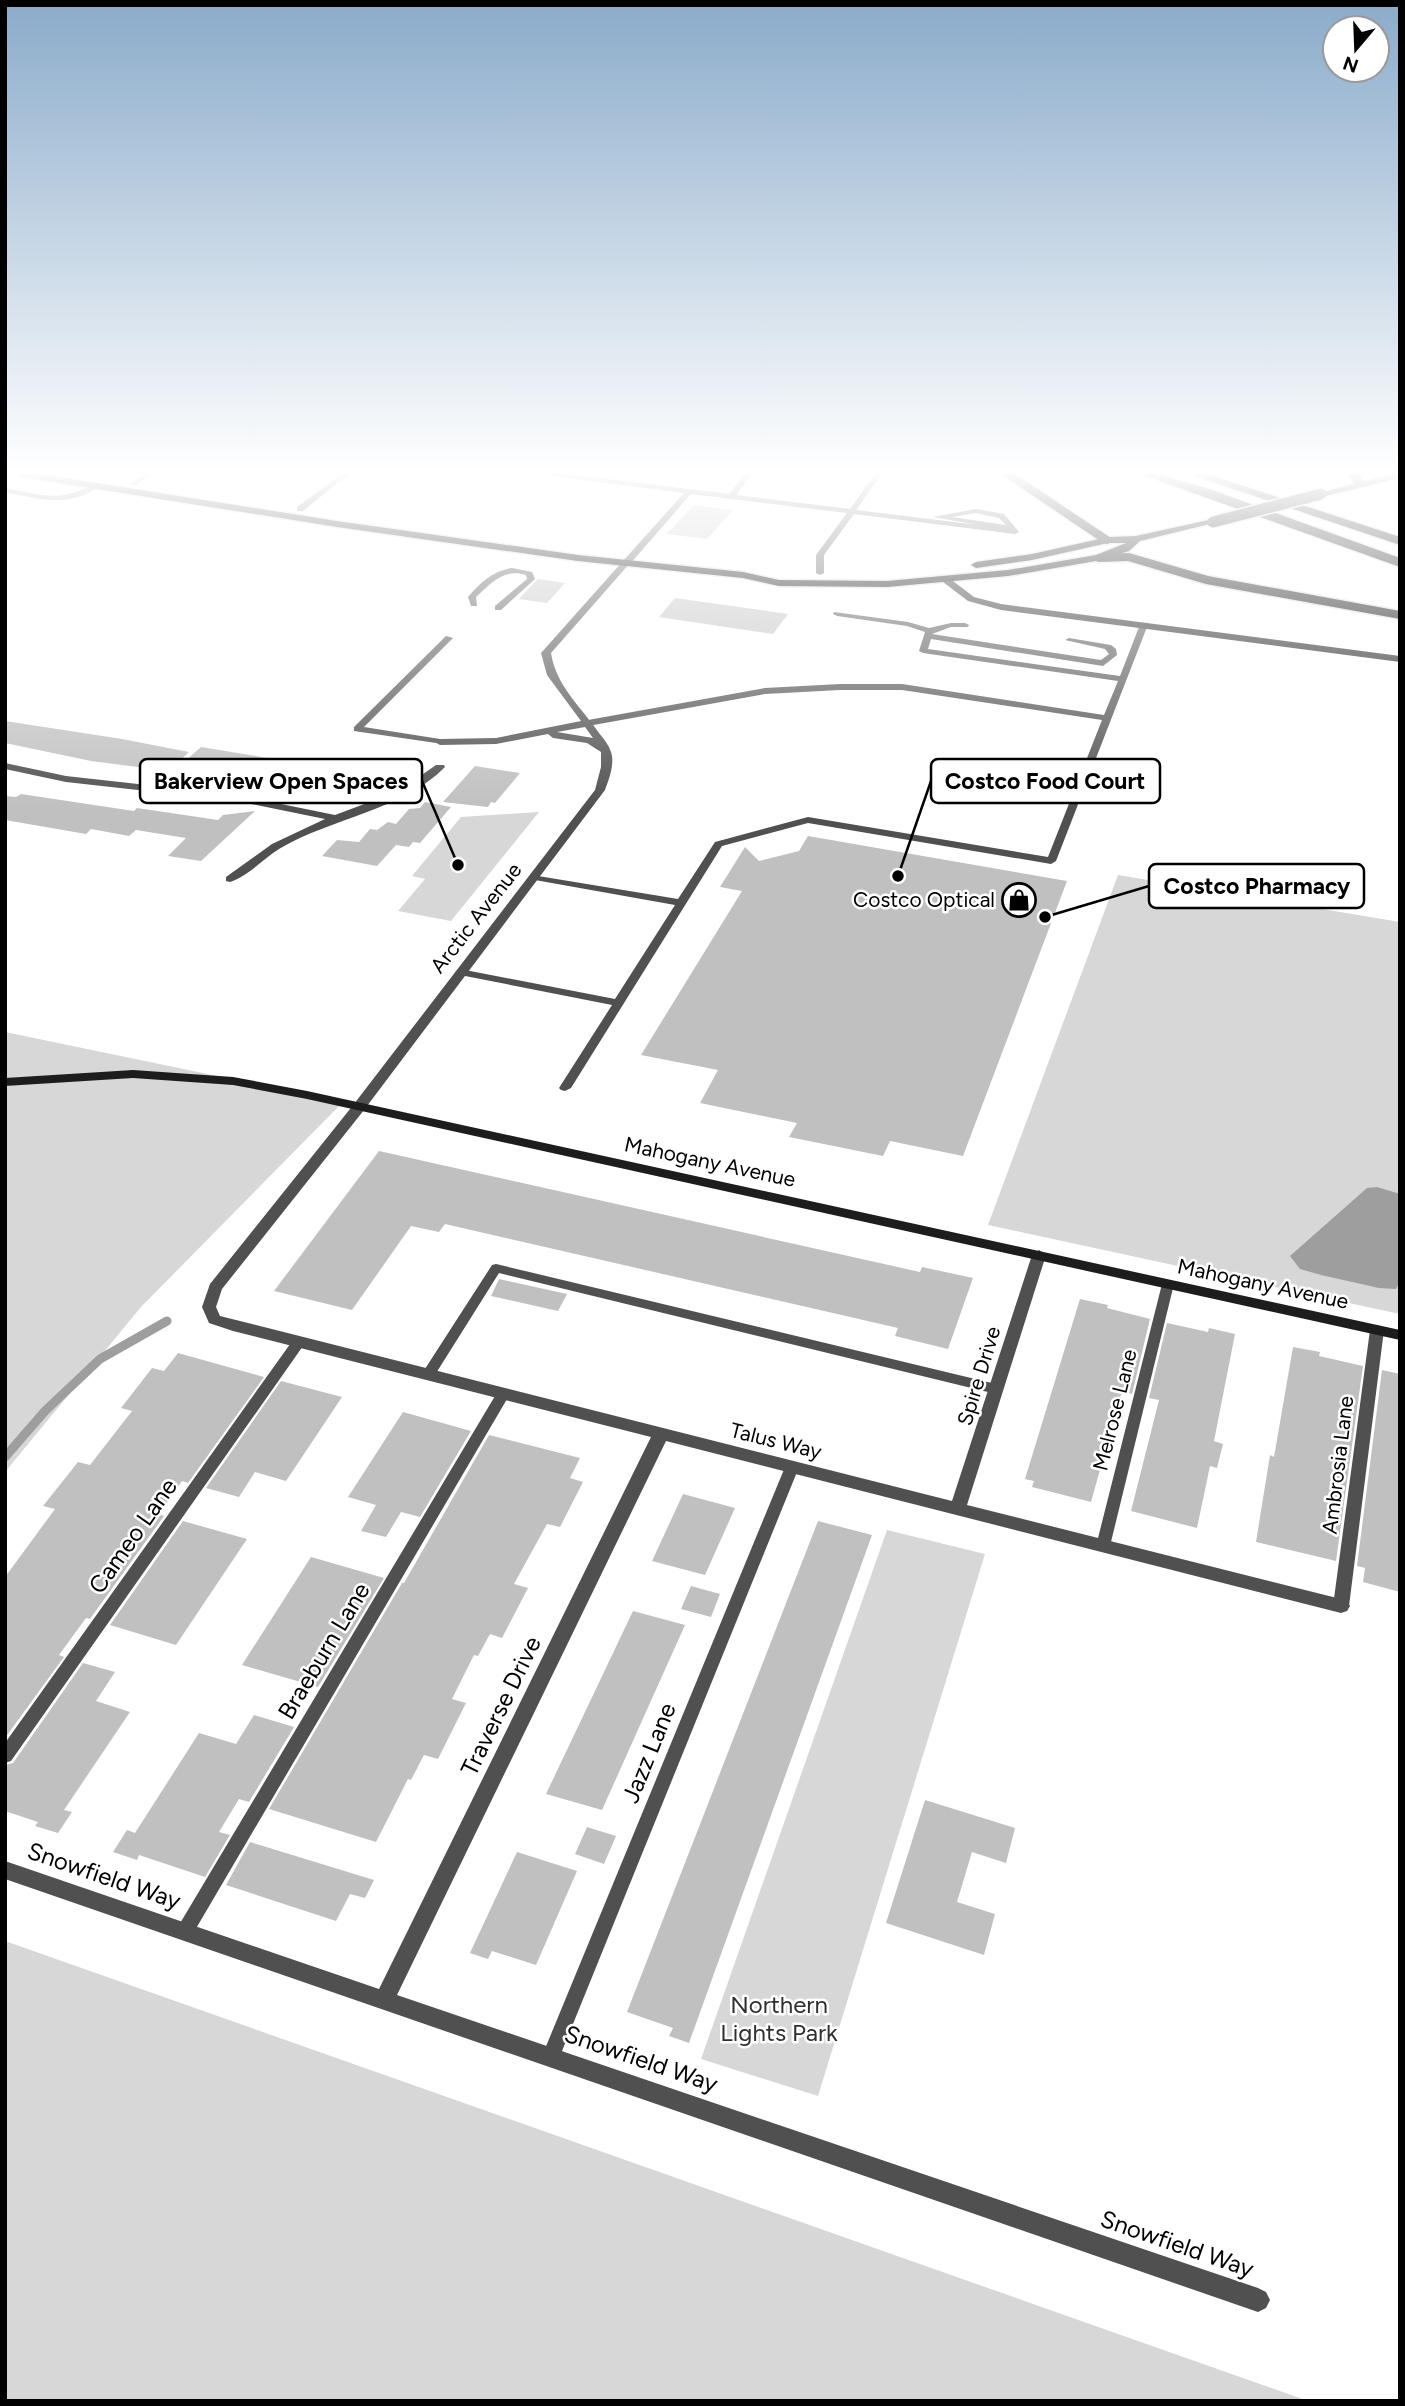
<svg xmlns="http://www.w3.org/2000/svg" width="1405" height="2406" font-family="Figtree,sans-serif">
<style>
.green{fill:#d7d7d7}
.water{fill:#9e9e9e}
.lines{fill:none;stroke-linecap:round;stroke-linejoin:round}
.stream{stroke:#9e9e9e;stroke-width:9}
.building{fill:#c0c0c0}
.primary-casing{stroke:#dbdbdb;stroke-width:3}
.highway-casing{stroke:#dbdbdb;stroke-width:3}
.lane{fill:#505050;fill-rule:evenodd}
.street{fill:#505050;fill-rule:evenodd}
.secondary{fill:#1d1d1d;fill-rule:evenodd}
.primary{fill:#000;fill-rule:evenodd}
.highway{fill:#000;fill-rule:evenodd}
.primary-bridge-casing{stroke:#dbdbdb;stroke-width:14;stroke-linecap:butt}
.primary-bridge{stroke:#000;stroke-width:11}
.labels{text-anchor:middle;stroke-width:5;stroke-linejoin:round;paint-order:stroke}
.poi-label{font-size:21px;fill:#000;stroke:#fff;text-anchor:end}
.street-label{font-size:21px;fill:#000;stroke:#fff}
.near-street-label{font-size:24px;fill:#000;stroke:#fff}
.near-park-label{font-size:24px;fill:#2e2e2e;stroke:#fff}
.leader{fill:none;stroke:#000;stroke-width:2.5}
.callout-dot{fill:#000;stroke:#fff;stroke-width:2.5}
.callout{fill:#fff;stroke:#000;stroke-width:2.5}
.callout-label{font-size:23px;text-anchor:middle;font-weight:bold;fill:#000}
</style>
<rect width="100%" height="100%" fill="#fff"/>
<path class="green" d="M 539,812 L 451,921 L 398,911 L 425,879 L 412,876 L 461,817 Z
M 1118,875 L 1400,922 L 1400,1314 L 988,1225 Z
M 5,1032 L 343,1102 L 141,1307 L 5,1472 Z
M 887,1530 L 985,1554 L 818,2096 L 701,2059 Z
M 5,1941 L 1308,2401 L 5,2401 Z"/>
<path class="water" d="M 1377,1187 L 1400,1194 L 1400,1281 L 1396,1289 L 1379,1288 L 1321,1275 L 1300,1269 L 1290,1256 L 1367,1188 Z"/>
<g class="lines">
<path class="stream" d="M 5,1457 L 45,1411 L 100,1359 L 167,1321"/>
</g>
<path class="building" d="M 694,505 L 733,510 L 707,539 L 667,534 Z
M 537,580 L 538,579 L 565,583 L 547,603 L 519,599 Z
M 675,598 L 788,614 L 773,634 L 659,617 Z
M 5,721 L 122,739 L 189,752 L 169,771 L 91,761 L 5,743 Z
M 201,747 L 311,765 L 335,765 L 374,772 L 358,789 L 329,784 L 323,790 L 177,768 Z
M 475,766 L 520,773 L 495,803 L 491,802 L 488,807 L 443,802 Z
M 21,794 L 134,811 L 137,808 L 218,820 L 223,815 L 255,811 L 201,861 L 168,856 L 186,838 L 136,830 L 129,836 L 91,829 L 86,834 L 5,820 L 5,796 L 16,797 Z
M 425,802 L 451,807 L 420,843 L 413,842 L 409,847 L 396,845 L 377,866 L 322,856 L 337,840 L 359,842 L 370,829 L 377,830 L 388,822 L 396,824 L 409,809 L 420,808 Z
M 808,836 L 1067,881 L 963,1156 L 890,1141 L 883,1156 L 789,1137 L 797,1123 L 700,1103 L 718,1070 L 641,1055 L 742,891 L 720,887 L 745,847 L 759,861 L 799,851 Z
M 379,1151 L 920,1272 L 922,1267 L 973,1278 L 948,1349 L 895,1336 L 898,1328 L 445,1224 L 439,1232 L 411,1226 L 352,1310 L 274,1291 Z
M 499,1279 L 567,1294 L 558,1311 L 491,1296 Z
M 1080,1299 L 1108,1305 L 1107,1308 L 1150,1319 L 1132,1394 L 1122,1391 L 1091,1502 L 1032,1487 L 1034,1481 L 1025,1479 Z
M 1167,1323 L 1208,1332 L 1209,1328 L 1235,1334 L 1214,1441 L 1223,1444 L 1217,1468 L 1210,1466 L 1197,1528 L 1131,1511 L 1159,1400 L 1149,1398 Z
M 1293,1347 L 1320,1352 L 1319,1356 L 1363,1366 L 1336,1561 L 1256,1542 L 1270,1455 L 1274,1457 Z
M 178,1353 L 264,1377 L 188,1483 L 182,1481 L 159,1514 L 164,1516 L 90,1619 L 86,1618 L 59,1655 L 64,1657 L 5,1738 L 5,1577 L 55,1509 L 43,1506 L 78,1462 L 90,1465 L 132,1411 L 121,1408 L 152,1368 L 164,1371 Z
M 1382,1370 L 1400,1374 L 1400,1592 L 1363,1582 L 1365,1568 L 1357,1566 Z
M 281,1381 L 342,1397 L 286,1481 L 255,1472 L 239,1497 L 206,1488 Z
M 403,1412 L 471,1431 L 420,1517 L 401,1512 L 386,1537 L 361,1531 L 376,1505 L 348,1497 Z
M 489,1435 L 580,1458 L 570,1478 L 583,1482 L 560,1527 L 547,1524 L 514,1584 L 528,1588 L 502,1638 L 490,1634 L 478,1656 L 474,1655 L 452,1699 L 466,1703 L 438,1759 L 424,1755 L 411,1780 L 408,1779 L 376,1842 L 269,1809 L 402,1583 L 404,1583 Z
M 683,1494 L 735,1508 L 705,1575 L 652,1561 Z
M 183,1521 L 247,1539 L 176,1645 L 110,1625 Z
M 818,1521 L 872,1535 L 689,2043 L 669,2036 L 673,2028 L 627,2012 Z
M 311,1557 L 384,1578 L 318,1687 L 242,1665 Z
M 691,1586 L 720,1594 L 711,1617 L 681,1609 Z
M 633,1611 L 685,1625 L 602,1810 L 546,1794 Z
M 83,1663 L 115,1672 L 96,1701 L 130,1712 L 64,1810 L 72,1812 L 58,1833 L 35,1826 L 38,1822 L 5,1811 L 5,1765 L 13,1763 Z
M 254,1715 L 294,1727 L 249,1802 L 239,1799 L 219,1832 L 230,1835 L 205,1877 L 139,1855 L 137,1860 L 113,1852 L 127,1830 L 135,1833 L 199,1733 L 236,1744 Z
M 925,1800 L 1015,1828 L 1006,1863 L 972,1852 L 957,1902 L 995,1914 L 984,1955 L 886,1923 Z
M 587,1827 L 616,1836 L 604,1864 L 575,1854 Z
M 250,1842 L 374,1880 L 365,1898 L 350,1894 L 336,1921 L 226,1885 Z
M 517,1852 L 577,1871 L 536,1965 L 492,1951 L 488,1959 L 470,1953 Z"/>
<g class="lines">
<g class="primary-casing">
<path id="primary" d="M 16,474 L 40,474 L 337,521 L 578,555 L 743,572 L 779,580 L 887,581 L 1008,570 L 1096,555 L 1126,543 L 1108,543 L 1032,560 L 976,568 L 971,565 L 976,562 L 1032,554 L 1108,537 L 1136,536 L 1213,519 L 1218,522 L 1140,541 L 1129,551 L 1102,560 L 1008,576 L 887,587 L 779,586 L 743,578 L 578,561 L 337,527 L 21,477 Z
M 1392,474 L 1400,474 L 1400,478 L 1321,497 L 1316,494 Z"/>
</g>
<g class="highway-casing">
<path id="highway" d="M 1001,474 L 1015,474 L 1114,540 L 1108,544 L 1103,543 Z
M 1140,474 L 1158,474 L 1215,491 L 1400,558 L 1400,567 Z
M 1189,474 L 1207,474 L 1400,537 L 1400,545 Z
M 1346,474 L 1360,474 L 1365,485 L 1355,488 L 1352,480 Z
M 1129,553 L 1208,576 L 1400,611 L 1400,619 L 1206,584 L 1128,561 L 1098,562 L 1091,558 L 1098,554 Z"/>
</g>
<path class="lane" d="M 144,474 L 152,474 L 136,485 L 132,485 L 132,483 Z
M 342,474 L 349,474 L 303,511 L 297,511 L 297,507 Z
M 548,474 L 568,474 L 729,494 L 745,474 L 752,474 L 736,495 L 850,509 L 875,474 L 882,474 L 856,510 L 979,525 L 933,517 L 976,509 L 1004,514 L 1019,532 L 1015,534 L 854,514 L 824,555 L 824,573 L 820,575 L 816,573 L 816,555 L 847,513 L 691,494 L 629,565 L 626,565 L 622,563 L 623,561 L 684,493 L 551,476 ZM 976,513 L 999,518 L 1006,525 L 952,517 Z
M 93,484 L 100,486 C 70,508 38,499 5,492 L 5,488 C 42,495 59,503 93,484 Z
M 512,568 L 532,572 L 535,579 L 501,610 L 495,610 L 495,606 L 527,579 L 526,575 C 504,568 491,583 476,597 L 477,606 L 471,606 L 468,597 C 480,583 493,571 512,568 Z
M 834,612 L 908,622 L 929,628 L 951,623 L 965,623 L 969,625 L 968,627 L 951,627 L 932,634 L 1101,660 L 1109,654 L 1105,649 L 1065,640 L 1069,638 L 1111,645 L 1116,649 L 1117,655 L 1103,666 L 931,639 L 928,649 L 1120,676 L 1139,627 L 1146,625 L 1147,627 L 1056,861 L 1051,864 L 808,823 L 722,846 L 571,1088 L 565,1091 L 561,1090 L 559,1088 L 612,1005 L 460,975 L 455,972 L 460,969 L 615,999 L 675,905 L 535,880 L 532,879 L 532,875 L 678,899 L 715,842 L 808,817 L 1048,857 L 1102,720 L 902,690 L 840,690 L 765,694 L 588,726 L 584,723 L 588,720 L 765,688 L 840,684 L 902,684 L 1104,715 L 1118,681 L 923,653 L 919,651 L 925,632 L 907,626 L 837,616 L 833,614 Z
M 446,636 L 453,638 L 364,727 L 440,739 L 444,742 L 443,744 L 354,731 L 354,727 Z
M 496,1264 L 996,1384 L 1001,1386 L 1003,1389 L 1001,1392 L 996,1394 L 499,1273 L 433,1378 L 423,1378 L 421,1375 L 423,1372 L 492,1265 Z
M 1168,1280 L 1174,1284 L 1110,1546 L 1108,1550 L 1103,1552 L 1098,1550 L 1096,1546 L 1162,1284 Z
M 1377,1325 L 1382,1327 L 1384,1330 L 1349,1606 L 1346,1610 L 1341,1612 L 1336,1610 L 1333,1606 L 1370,1330 L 1372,1327 Z
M 298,1338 L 303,1340 L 305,1343 L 303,1346 L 11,1761 L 5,1763 L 5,1743 L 293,1340 Z
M 503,1389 L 508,1391 L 510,1394 L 191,1937 L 185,1939 L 179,1937 L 176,1931 L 179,1925 L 498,1391 Z
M 792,1462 L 797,1463 L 799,1467 L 560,2056 L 558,2062 L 551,2065 L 544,2062 L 542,2056 L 785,1467 L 787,1463 Z"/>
<path class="street" d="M 623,561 L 630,563 L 551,653 C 556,686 582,708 599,733 C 603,738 609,745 611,752 C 615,764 609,779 605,790 L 364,1110 L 222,1289 L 216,1307 L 220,1316 L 952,1501 L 1032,1255 L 1039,1250 L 1046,1255 L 967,1505 L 1341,1599 L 1347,1601 L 1350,1606 L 1347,1611 L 1341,1613 L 666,1441 L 397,1995 L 1258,2288 L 1266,2292 L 1270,2300 L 1266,2308 L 1258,2312 L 5,1879 L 5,1861 L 379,1989 L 651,1437 L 233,1331 L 209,1323 L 202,1307 L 210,1284 L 354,1104 L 595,790 L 601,767 L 601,752 L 587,743 L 553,738 L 548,734 L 496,744 L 440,745 L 435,742 L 440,739 L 496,738 L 581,721 L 547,675 L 541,653 ZM 585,727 L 593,738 L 557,732 Z
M 5,763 L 66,776 L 237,795 L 335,815 L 399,791 L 436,765 L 444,765 L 445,767 C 403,810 331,818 279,849 C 263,859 248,876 230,882 L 226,881 L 226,877 L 272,844 L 325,819 L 237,801 L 66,782 L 5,769 Z"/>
<path class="secondary" d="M 943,578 L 949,578 L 974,597 L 1001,604 L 1400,656 L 1400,662 L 1001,610 L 968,601 L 943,582 Z
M 133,1070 L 233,1077 L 307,1091 L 1400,1330 L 1400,1340 L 307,1099 L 233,1085 L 133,1078 L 5,1086 L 5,1078 Z"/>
<use href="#primary" class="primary"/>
<use href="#highway" class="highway"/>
<g class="primary-bridge-casing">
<path id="primary-bridge" d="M 1213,522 L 1321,494"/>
</g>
<use href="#primary-bridge" class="primary-bridge"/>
</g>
<linearGradient id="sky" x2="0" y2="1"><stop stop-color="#8aabca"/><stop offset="0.58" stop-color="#fff"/><stop offset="1" stop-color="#fff" stop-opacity="0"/></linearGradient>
<rect width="1405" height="811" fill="url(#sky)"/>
<defs>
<g id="shop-ring" transform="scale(1.75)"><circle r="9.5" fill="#fff" stroke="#000" stroke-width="1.5"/><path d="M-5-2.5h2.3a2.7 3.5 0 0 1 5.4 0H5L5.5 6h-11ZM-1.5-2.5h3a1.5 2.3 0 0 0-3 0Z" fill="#000"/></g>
</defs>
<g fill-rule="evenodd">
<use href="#shop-ring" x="1019" y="900"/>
</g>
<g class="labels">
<g class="poi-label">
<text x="995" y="907">Costco Optical</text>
</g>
<g class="street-label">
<text transform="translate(476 918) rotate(-52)" y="7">Arctic Avenue</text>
<text transform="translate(710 1162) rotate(12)" y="7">Mahogany Avenue</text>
<text transform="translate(1263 1284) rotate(12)" y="7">Mahogany Avenue</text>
<text transform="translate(979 1376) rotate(-73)" y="7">Spire Drive</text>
<text transform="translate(1115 1410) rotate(-76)" y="7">Melrose Lane</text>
<text transform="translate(776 1441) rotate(14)" y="7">Talus Way</text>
<text transform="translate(1338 1465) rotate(-83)" y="7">Ambrosia Lane</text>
</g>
<g class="near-street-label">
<text transform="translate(133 1536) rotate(-55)" y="8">Cameo Lane</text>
<text transform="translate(324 1651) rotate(-59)" y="8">Braeburn Lane</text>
<text transform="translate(501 1706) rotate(-64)" y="8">Traverse Drive</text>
<text transform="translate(649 1753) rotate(-68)" y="8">Jazz Lane</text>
<text transform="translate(104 1876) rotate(19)" y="8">Snowfield Way</text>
<text transform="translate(641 2059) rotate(19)" y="8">Snowfield Way</text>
<text transform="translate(1177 2244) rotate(19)" y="8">Snowfield Way</text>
</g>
<g class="near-park-label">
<text x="779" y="2013">Northern<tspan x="779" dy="28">Lights Park</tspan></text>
</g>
</g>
<path class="leader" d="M898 876L931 781M458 865L422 781M1045 917L1149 886"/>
<g class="callout-dot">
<circle cx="898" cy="876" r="7"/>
<circle cx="458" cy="865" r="7"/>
<circle cx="1045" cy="917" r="7"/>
</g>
<g class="callout">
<rect x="931" y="759" width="229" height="44" rx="7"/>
<rect x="140" y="759" width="282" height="44" rx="7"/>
<rect x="1149" y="864" width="215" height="44" rx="7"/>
</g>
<g class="callout-label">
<text x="1045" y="789">Costco Food Court</text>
<text x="281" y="789">Bakerview Open Spaces</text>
<text x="1257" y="894">Costco Pharmacy</text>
</g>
<rect width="1405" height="2406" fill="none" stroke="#000000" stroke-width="14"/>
<g transform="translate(1356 49) rotate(199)"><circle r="33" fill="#ffffff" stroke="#999999" stroke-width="2"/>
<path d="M0-5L12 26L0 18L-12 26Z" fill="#000000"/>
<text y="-10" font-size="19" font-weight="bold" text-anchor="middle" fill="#000000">N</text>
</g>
</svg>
